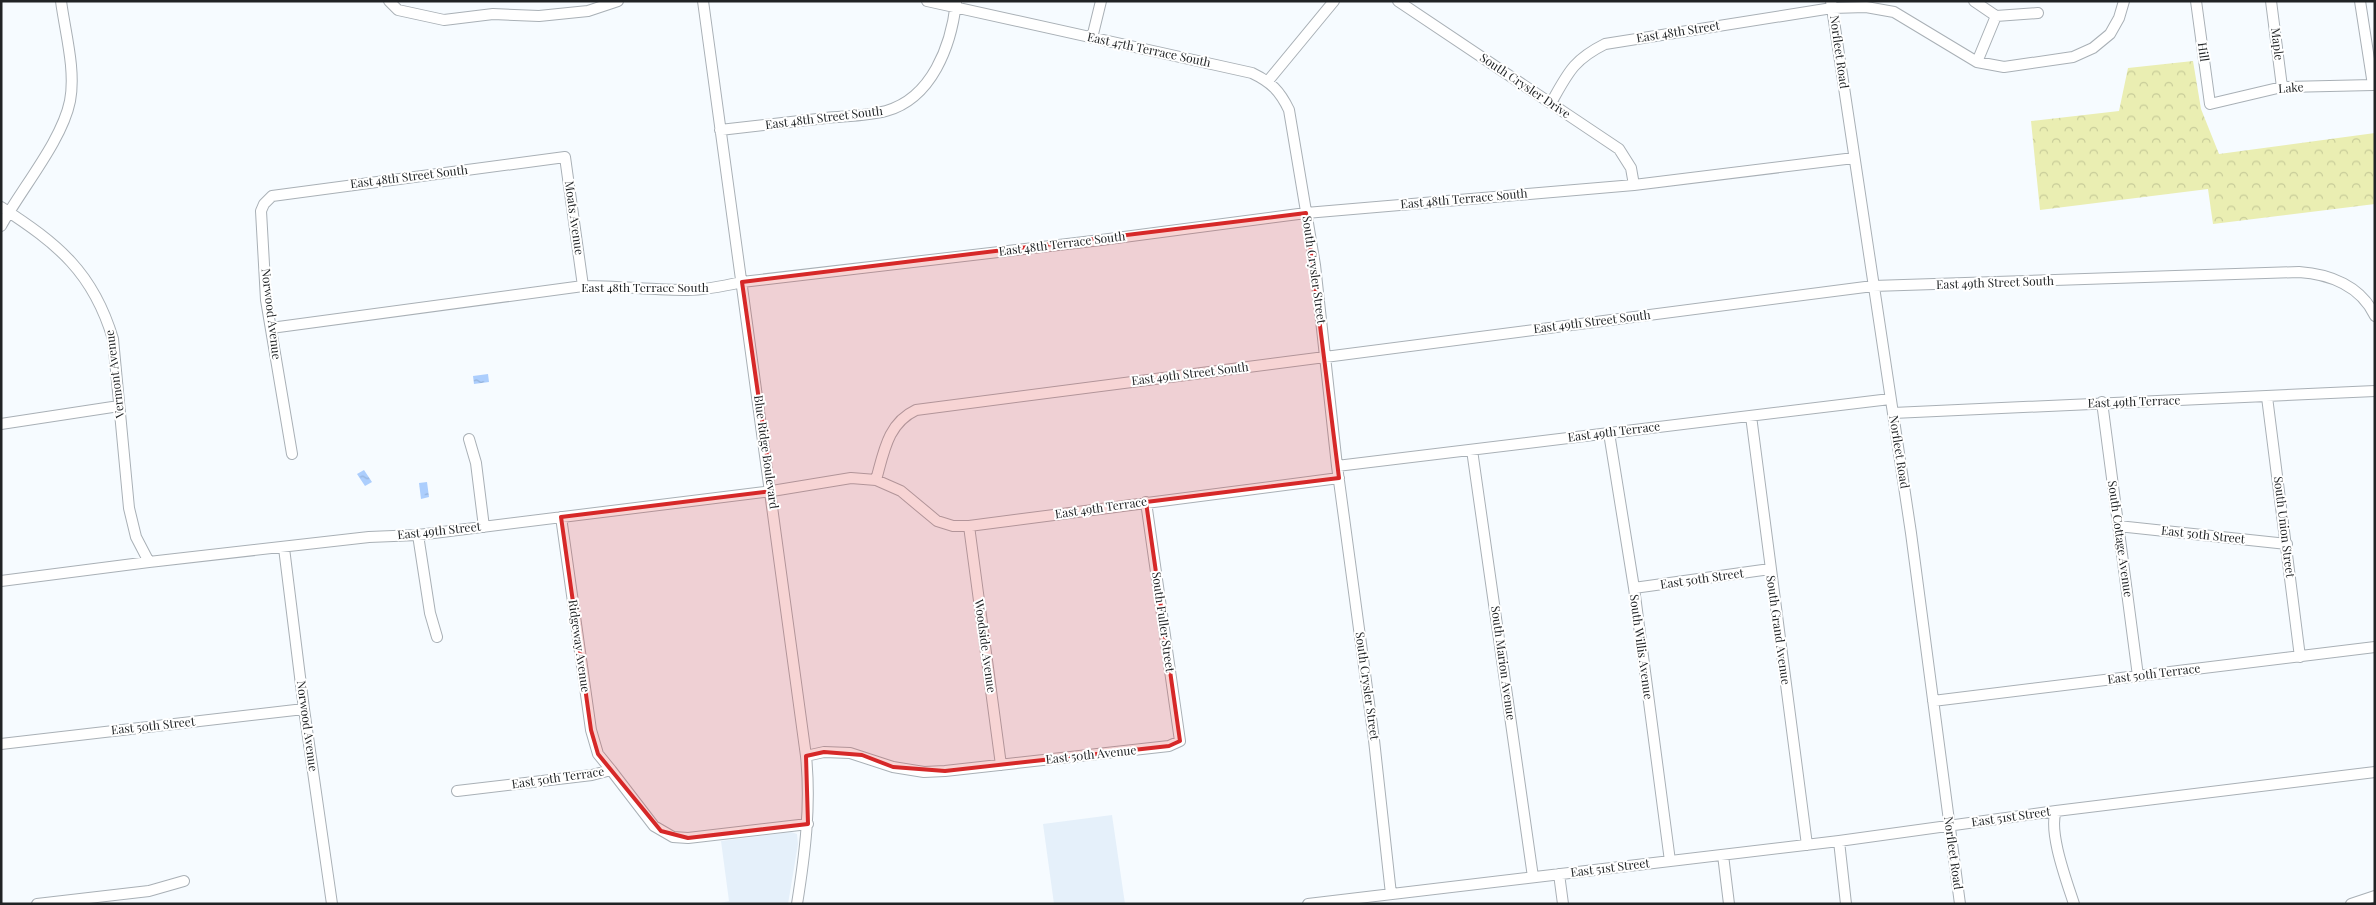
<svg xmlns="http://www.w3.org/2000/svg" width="2376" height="905" font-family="'Playfair Display',serif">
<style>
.built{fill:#e5f0fa}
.forest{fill:url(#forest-crowns)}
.water{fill:url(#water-ripples)}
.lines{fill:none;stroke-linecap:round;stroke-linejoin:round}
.minor-casing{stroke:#a9b0b6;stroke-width:12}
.minor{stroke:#fff;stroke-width:10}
.marked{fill:#d62828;fill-opacity:0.2;stroke:#d62828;stroke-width:4;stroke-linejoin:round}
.labels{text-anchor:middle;stroke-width:4;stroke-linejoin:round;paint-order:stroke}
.street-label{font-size:12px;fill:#202325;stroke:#fff}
</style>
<defs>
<pattern id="forest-crowns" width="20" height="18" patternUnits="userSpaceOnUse" patternTransform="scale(1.25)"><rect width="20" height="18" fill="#eaeeb2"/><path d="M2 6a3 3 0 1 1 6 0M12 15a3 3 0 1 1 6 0" fill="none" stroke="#c8cc99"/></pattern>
<pattern id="water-ripples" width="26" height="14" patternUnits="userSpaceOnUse" patternTransform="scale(1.25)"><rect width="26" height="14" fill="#accefd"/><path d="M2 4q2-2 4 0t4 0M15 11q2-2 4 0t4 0" fill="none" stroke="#94b1d9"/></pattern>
</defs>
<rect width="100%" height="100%" fill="#f6fbff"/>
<path class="built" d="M 1112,815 L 1125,904 L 1054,904 L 1043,824 Z
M 791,832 L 797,834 L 798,844 L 788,904 L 716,904 L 729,901 L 721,841 Z"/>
<path class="forest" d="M 2193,61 L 2201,109 L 2219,154 L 2375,133 L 2375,204 L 2213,224 L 2208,189 L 2040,210 L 2031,121 L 2119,111 L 2128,68 Z"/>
<path class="water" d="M 488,374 L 489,382 L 474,384 L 473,376 Z
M 364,470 L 372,482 L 365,486 L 357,474 Z
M 427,482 L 429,497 L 421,499 L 419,483 Z"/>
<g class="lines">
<g class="minor-casing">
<path id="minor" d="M 389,1 L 398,10 L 444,20 L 493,14 L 539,16 L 588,11 L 618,1
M 703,1 L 806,756 C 811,806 805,854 797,904
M 927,1 L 1252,73 C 1271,82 1280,91 1289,110 L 1315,265 L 1337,466 L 1374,740 L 1391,894
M 1398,1 L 1619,149 L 1631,168 L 1634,185
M 1831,1 L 1911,533 L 1960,904
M 1974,1 L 1996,16 L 2038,13
M 2196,1 L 2210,104 L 2282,87 L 2373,85 L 2360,1
M 2271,1 L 2282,87
M 1092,38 L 1101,1
M 1977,62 L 1996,16
M 1268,81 L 1334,1
M 1551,103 C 1568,73 1573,60 1605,44 L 1832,8 L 1866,7 L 1894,12 L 1977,62 L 2004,67 L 2073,57 L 2093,48 L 2110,34 L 2119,18 L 2124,1
M 720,130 C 755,126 790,122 826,118 C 846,116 867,116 886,111 C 932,98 951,46 956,3
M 1,207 C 58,244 93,272 113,339 L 129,508 L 136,537 L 149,562
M 1,226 C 21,189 62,141 70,101 C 76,70 65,32 61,1
M 271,328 L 583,286 C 619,286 653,290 688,290 C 706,290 724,286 742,282 L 1101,240 L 1306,213 L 1634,185 L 1854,158
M 2267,397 L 2300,657
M 2102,402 L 2138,676
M 1893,413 L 2375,391
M 1751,416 L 1807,845
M 1,424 L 119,406
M 1609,433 L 1634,588 L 1670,861
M 469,439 L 476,463 L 484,527
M 1472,450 L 1533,877
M 292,454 L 266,300 L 261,211 L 264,204 L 272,196 L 565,157 L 583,286
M 1337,466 L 1890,399
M 876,480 C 884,451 888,423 916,410 L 1873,286 L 2299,272 C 2330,274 2361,286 2375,316
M 561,517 L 591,730 L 598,754 L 611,770
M 969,526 L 1001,765
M 2118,526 L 2287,544
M 418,535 L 430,613 L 437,637
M 284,548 L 304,709 L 332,904
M 1,581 L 149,562 L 369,537 L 418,535 L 772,491 L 851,478 L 876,480 L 901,491 L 937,521 L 953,526 L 969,526 L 1339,478
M 1634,588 L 1770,569
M 1933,701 L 2375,647
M 1,744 L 304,709
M 806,756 L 824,752 L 850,753 L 893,767 L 924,772 L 945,771 L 1169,746 L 1180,741 L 1146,502
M 457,791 L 592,775 L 611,770 L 654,826 L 673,837 L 688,838 L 808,824
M 2056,811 C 2048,832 2067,882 2074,904
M 1839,841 L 1846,904
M 1723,855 L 1729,904
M 1559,874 L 1563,904
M 37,904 L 149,891 L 184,881
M 1308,904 L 1839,841 L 2056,811 L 2375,772
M 2351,904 L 2375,896"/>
</g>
<use href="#minor" class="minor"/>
</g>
<path class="marked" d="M 1306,213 L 1339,478 L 1146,502 L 1180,741 L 1169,746 L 945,771 L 893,767 L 862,755 L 824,752 L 806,756 L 808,824 L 688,838 L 661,831 L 598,754 L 591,730 L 561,517 L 772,491 L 742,282 Z"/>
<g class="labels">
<g class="street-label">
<text transform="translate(1678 32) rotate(-9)" y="4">East 48th Street</text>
<text transform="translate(2277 44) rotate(83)" y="4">Maple</text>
<text transform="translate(1149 50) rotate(12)" y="4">East 47th Terrace South</text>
<text transform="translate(1839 52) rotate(82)" y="4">Norfleet Road</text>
<text transform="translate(2203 52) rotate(82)" y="4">Hill</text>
<text transform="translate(1525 86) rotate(34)" y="4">South Crysler Drive</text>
<text transform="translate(2291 88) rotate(-4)" y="4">Lake</text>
<text transform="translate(824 118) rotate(-7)" y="4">East 48th Street South</text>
<text transform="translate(409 177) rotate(-7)" y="4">East 48th Street South</text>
<text transform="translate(1464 199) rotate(-5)" y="4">East 48th Terrace South</text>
<text transform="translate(574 218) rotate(82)" y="4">Moats Avenue</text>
<text transform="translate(1062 244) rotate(-7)" y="4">East 48th Terrace South</text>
<text transform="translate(1314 270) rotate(82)" y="4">South Crysler Street</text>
<text transform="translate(1995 283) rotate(-2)" y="4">East 49th Street South</text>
<text x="645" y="292">East 48th Terrace South</text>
<text transform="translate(271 314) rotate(83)" y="4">Norwood Avenue</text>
<text transform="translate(1592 322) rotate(-7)" y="4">East 49th Street South</text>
<text transform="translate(115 374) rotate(-97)" y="4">Vermont Avenue</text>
<text transform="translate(1190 374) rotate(-7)" y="4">East 49th Street South</text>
<text transform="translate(2134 402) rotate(-2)" y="4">East 49th Terrace</text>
<text transform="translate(1614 432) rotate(-7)" y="4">East 49th Terrace</text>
<text transform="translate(766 452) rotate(82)" y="4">Blue Ridge Boulevard</text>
<text transform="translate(1899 452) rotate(81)" y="4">Norfleet Road</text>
<text transform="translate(1101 508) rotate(-8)" y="4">East 49th Terrace</text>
<text transform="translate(2284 527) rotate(83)" y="4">South Union Street</text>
<text transform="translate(439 531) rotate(-6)" y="4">East 49th Street</text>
<text transform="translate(2203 535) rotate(6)" y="4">East 50th Street</text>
<text transform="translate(2120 539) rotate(82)" y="4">South Cottage Avenue</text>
<text transform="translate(1702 579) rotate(-8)" y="4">East 50th Street</text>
<text transform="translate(1163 622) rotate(82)" y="4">South Fuller Street</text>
<text transform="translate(1778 630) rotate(82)" y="4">South Grand Avenue</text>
<text transform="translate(579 646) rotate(82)" y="4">Ridgeway Avenue</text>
<text transform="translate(985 646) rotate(82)" y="4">Woodside Avenue</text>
<text transform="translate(1641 647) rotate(82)" y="4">South Willis Avenue</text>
<text transform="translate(1503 663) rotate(82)" y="4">South Marion Avenue</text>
<text transform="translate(2154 674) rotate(-7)" y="4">East 50th Terrace</text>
<text transform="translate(1367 686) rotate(82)" y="4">South Crysler Street</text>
<text transform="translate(153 726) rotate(-6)" y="4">East 50th Street</text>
<text transform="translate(307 726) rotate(82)" y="4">Norwood Avenue</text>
<text transform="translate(1091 755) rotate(-6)" y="4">East 50th Avenue</text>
<text transform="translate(558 778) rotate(-8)" y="4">East 50th Terrace</text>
<text transform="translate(2011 817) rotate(-8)" y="4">East 51st Street</text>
<text transform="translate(1953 853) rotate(82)" y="4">Norfleet Road</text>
<text transform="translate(1610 868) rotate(-7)" y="4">East 51st Street</text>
</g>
</g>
<rect width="2376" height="905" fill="none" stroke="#202325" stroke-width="5"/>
</svg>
